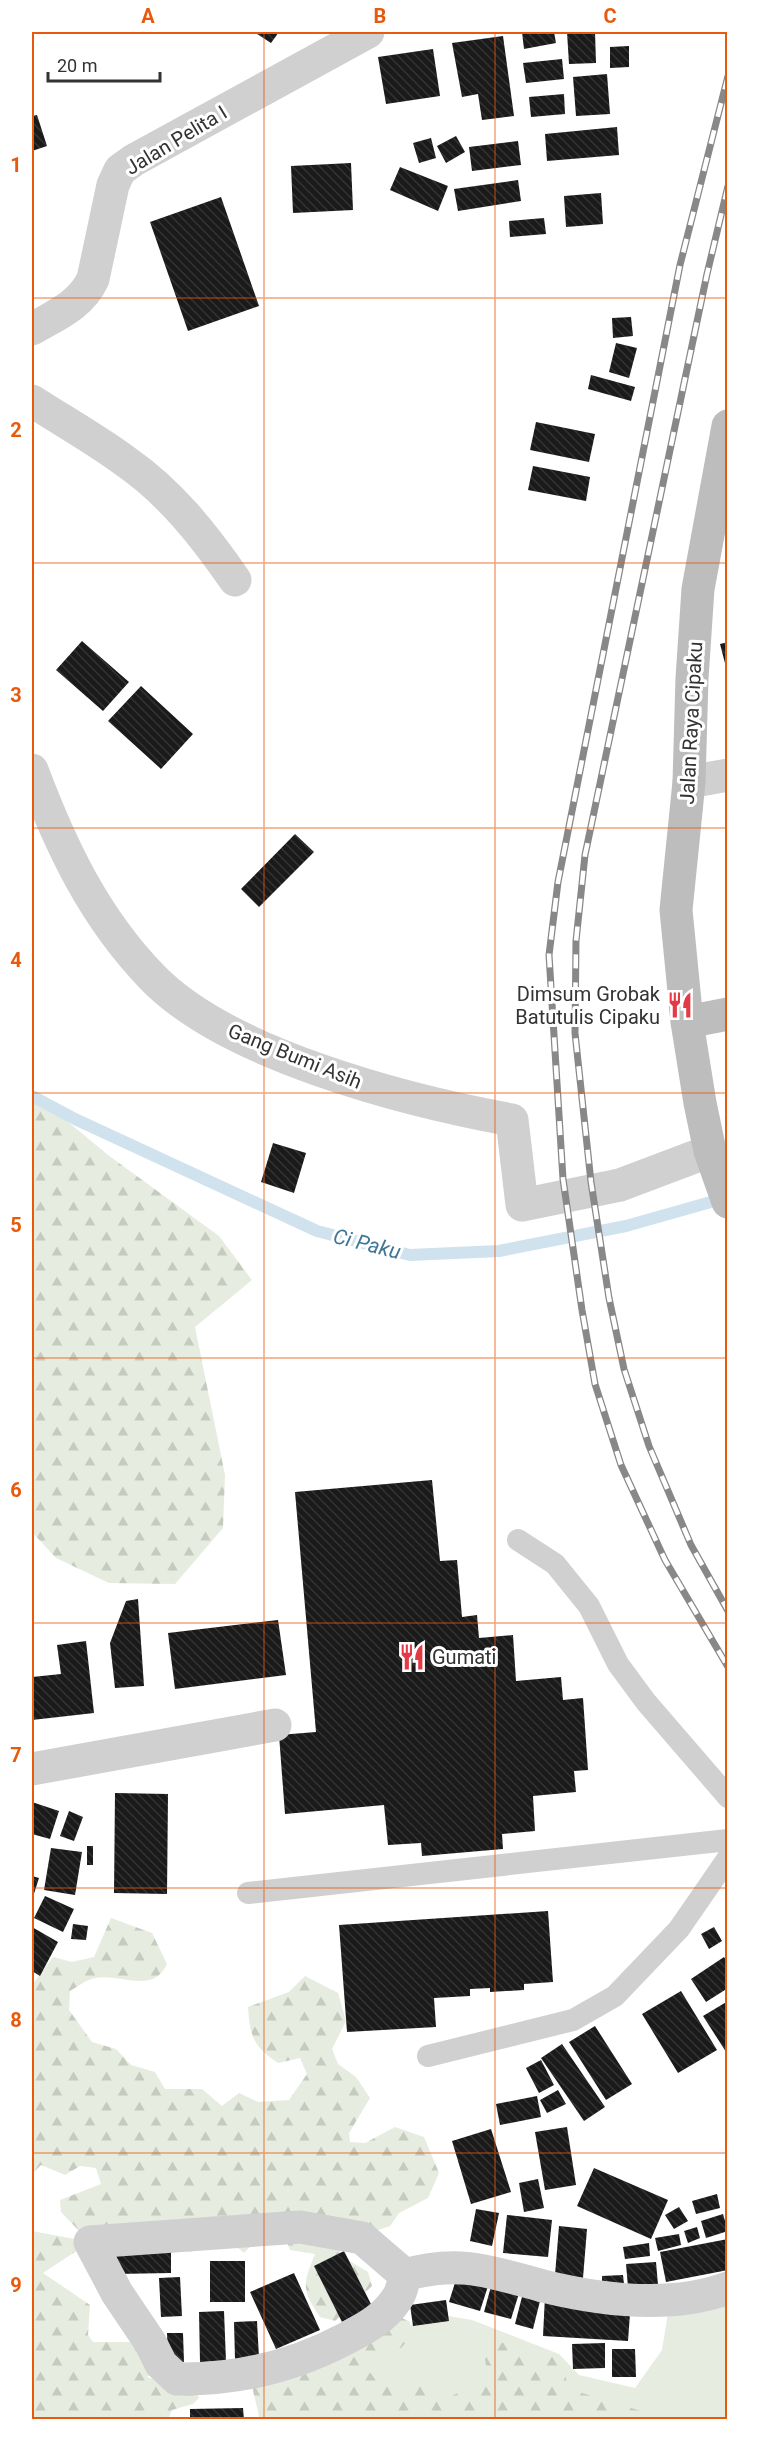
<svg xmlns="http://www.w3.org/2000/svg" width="759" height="2451" font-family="Roboto,sans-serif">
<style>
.green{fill:#e6ecdf}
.forest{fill:url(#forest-firs)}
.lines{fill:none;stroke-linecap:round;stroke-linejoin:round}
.stream{stroke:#cfe2ee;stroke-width:12}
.building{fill:url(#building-back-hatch)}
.lane{stroke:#d0d0d0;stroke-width:22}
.street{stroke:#d0d0d0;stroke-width:33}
.secondary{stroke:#bdbdbd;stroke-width:33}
.rail-casing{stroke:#888;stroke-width:7}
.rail{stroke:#fff;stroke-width:4.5;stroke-dasharray:14;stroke-linecap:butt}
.grid{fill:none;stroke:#e8590c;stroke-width:1.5;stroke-opacity:0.55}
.labels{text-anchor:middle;stroke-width:6;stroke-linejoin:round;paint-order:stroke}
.street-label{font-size:20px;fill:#333;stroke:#fff}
.poi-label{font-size:20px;fill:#333;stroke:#fff;text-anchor:end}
.water-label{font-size:21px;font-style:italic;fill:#3f7597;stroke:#fff}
.neatline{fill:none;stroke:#e8590c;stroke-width:2}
.grid-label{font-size:20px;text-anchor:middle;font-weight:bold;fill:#e8590c}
</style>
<defs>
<pattern id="forest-firs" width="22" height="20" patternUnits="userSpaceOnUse" patternTransform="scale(1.5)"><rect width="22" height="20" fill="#e6ecdf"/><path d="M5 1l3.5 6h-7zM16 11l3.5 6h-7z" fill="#c6cbc0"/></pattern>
<pattern id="building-back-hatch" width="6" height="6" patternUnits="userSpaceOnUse" patternTransform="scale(1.5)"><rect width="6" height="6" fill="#1a1a1a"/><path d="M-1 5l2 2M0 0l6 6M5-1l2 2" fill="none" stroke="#333"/></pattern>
</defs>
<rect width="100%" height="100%" fill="#fff"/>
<path class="green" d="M 727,2287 L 727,2419 L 260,2419 L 254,2375 L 442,2315 L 472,2320 L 559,2354 L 579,2375 L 635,2388 L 662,2350 L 669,2307 Z"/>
<path class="forest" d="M 32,1092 L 108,1155 L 219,1236 L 252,1280 L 195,1327 L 225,1475 L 223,1528 L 175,1584 L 109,1583 L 56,1558 L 32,1532 Z
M 111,1918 L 152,1933 L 167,1964 C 153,1995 120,1973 95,1978 C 87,1979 77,1987 70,1991 L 69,2010 L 92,2042 L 116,2049 L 131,2065 L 155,2072 L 165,2089 L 202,2089 L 222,2106 L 239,2093 L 258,2102 L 289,2100 L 307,2074 L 300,2058 L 278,2063 C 253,2046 250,2036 248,2007 L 289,1992 L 305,1976 L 338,1993 L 346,2021 L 332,2049 L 338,2064 L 356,2077 L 370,2098 L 349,2133 L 350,2142 L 365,2143 L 395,2127 L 424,2137 L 439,2173 L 428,2198 L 399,2213 L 390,2226 L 364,2235 L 336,2232 L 341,2256 L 368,2272 L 372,2286 L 335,2321 L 320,2317 C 301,2289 303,2284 315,2254 L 290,2250 L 283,2233 L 264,2232 L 244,2253 L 226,2238 L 190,2252 L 171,2247 L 82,2234 L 61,2212 L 60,2200 L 101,2184 L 96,2168 L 80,2166 L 65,2175 L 41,2165 L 32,2174 L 32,1985 L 53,1957 L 72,1962 L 94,1957 Z
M 32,2231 L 90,2242 L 43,2273 L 90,2305 L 88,2335 L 93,2342 L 150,2342 L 158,2373 L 146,2377 L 196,2389 L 199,2398 L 193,2404 L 172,2410 L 168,2419 L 32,2419 Z
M 398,2316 L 410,2322 L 411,2337 L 401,2348 L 371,2356 L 368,2370 L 380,2385 L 403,2385 L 421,2370 L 448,2398 L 488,2377 L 485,2359 L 499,2342 L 520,2346 L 532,2364 L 559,2354 L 569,2389 L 641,2411 L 643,2419 L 257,2419 L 259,2416 L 251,2382 Z"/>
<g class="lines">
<path class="stream" d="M 32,1096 L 75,1119 L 317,1231 L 410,1255 L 499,1251 L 626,1226 L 725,1198"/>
</g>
<path class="building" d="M 254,32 L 279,32 L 271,43 Z
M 522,32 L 554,32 L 556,43 L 524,49 Z
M 567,32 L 595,32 L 596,63 L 569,64 Z
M 503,36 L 514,116 L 482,120 L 478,94 L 462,97 L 452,43 Z
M 629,46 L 629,67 L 610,68 L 610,47 Z
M 433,49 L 440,96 L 386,104 L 378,57 Z
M 562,59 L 564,79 L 526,83 L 523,63 Z
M 607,74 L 610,114 L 576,116 L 573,77 Z
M 564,94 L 565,114 L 531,117 L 529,97 Z
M 37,115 L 47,146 L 32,151 L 32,116 Z
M 617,127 L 619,155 L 547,161 L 545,134 Z
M 456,136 L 465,152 L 446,163 L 437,146 Z
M 431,138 L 436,158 L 419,163 L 413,143 Z
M 518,141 L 521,165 L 472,171 L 469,147 Z
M 351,163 L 353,210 L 293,213 L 291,166 Z
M 400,167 L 448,186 L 438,211 L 390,190 Z
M 518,180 L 521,201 L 458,211 L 454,189 Z
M 601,193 L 603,224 L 566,227 L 564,196 Z
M 221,197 L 259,306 L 188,331 L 150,222 Z
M 544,218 L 546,234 L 510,237 L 509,221 Z
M 631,317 L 633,336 L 613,338 L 612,318 Z
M 616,343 L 637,348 L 629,378 L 609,372 Z
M 591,375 L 635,387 L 631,401 L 588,389 Z
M 536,422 L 595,434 L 589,462 L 530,450 Z
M 533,466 L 590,477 L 586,501 L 528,490 Z
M 82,641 L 129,682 L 103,711 L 56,670 Z
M 728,642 L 728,671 L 727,671 L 720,644 Z
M 141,686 L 193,734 L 161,769 L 108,721 Z
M 295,834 L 314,852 L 259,907 L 241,889 Z
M 273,1143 L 306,1153 L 294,1193 L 261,1182 Z
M 432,1480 L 440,1561 L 457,1560 L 462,1617 L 477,1615 L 479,1638 L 513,1635 L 516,1681 L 561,1677 L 563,1700 L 583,1698 L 588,1770 L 574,1771 L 576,1792 L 533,1796 L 535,1831 L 502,1834 L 503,1849 L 422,1856 L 421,1843 L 388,1845 L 384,1805 L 285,1814 L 279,1735 L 316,1732 L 295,1492 Z
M 138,1599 L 144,1686 L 115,1688 L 110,1643 L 126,1601 Z
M 278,1620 L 286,1675 L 175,1689 L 168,1633 Z
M 86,1641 L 94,1713 L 32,1720 L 32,1677 L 61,1674 L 57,1645 Z
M 115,1793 L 168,1794 L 167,1894 L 114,1893 Z
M 32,1802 L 59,1811 L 50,1839 L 32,1834 Z
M 69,1811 L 83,1817 L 74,1841 L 60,1836 Z
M 87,1846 L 93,1846 L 93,1865 L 87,1865 Z
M 51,1848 L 82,1852 L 75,1895 L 44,1890 Z
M 32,1876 L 39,1878 L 32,1900 Z
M 45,1896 L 74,1909 L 63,1932 L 34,1918 Z
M 548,1911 L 553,1982 L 524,1984 L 524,1990 L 490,1992 L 490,1988 L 470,1989 L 470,1996 L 434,1998 L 436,2027 L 347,2032 L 339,1925 Z
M 73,1924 L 88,1926 L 86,1940 L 71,1939 Z
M 32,1927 L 58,1942 L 40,1976 L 32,1971 Z
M 714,1927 L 722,1941 L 709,1949 L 701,1934 Z
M 724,1957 L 728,1962 L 728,1988 L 706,2002 L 691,1979 Z
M 681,1991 L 717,2050 L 678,2073 L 642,2014 Z
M 728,2001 L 728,2055 L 703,2016 Z
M 595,2026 L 632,2084 L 606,2100 L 569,2042 Z
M 562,2044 L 605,2107 L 584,2121 L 541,2058 Z
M 541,2060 L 554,2085 L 539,2093 L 526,2068 Z
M 558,2090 L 566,2104 L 547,2113 L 540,2100 Z
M 537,2096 L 541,2117 L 500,2125 L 496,2104 Z
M 567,2127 L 576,2185 L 545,2190 L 535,2132 Z
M 491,2129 L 511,2192 L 471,2204 L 452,2141 Z
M 594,2168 L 668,2200 L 651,2239 L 577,2206 Z
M 538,2179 L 544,2208 L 524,2212 L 519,2183 Z
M 717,2194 L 720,2208 L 696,2214 L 692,2201 Z
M 679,2207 L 688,2221 L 674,2229 L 665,2215 Z
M 476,2209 L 499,2213 L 492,2246 L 470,2241 Z
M 723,2214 L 728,2231 L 706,2238 L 701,2221 Z
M 507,2215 L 552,2220 L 548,2257 L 503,2253 Z
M 559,2226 L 587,2229 L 583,2278 L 555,2275 Z
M 697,2227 L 700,2238 L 688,2243 L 684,2231 Z
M 679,2234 L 681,2245 L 658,2251 L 655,2238 Z
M 728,2239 L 728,2270 L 666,2282 L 660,2252 Z
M 649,2243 L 650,2256 L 625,2259 L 623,2247 Z
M 171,2247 L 171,2273 L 116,2274 L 115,2248 Z
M 344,2251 L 372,2306 L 342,2322 L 314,2266 Z
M 210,2261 L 245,2261 L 245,2302 L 210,2302 Z
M 656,2262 L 658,2285 L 628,2287 L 626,2264 Z
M 294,2273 L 320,2330 L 276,2349 L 250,2292 Z
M 458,2273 L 489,2283 L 480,2311 L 449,2302 Z
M 623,2275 L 624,2284 L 602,2285 L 602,2276 Z
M 180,2277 L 182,2316 L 161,2317 L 159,2278 Z
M 493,2279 L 521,2287 L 511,2319 L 484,2312 Z
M 524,2289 L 542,2293 L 533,2329 L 515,2324 Z
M 545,2296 L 631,2300 L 628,2341 L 543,2336 Z
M 446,2300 L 449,2321 L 413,2326 L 410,2305 Z
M 224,2311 L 226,2361 L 200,2362 L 199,2312 Z
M 257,2321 L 259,2358 L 235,2359 L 234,2322 Z
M 167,2333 L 183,2333 L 184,2362 L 168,2362 Z
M 605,2343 L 605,2368 L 573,2369 L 572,2344 Z
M 612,2349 L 635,2349 L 636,2377 L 612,2377 Z
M 243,2408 L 244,2420 L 190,2420 L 190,2409 Z"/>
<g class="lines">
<path class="lane" d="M 518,1540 L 555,1564 L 589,1606 L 618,1664 L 646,1702 L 728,1797
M 248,1893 L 728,1840
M 428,2056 L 573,2020 L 615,1996 L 679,1929 L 728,1858"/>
<path class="street" d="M 32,329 C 56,315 81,305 93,279 L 113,185 L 120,170 L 134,160 L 368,32
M 32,401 C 63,421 95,439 125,461 C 170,492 204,535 235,580
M 32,770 C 61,847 94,917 152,977 C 227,1055 408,1101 512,1120 L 522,1205 L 620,1185 L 710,1151
M 689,782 L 728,775
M 32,1769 L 275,1725
M 405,2275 L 362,2238 L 300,2227 L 90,2242 L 117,2293 L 150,2342 L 161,2364 L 177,2379 C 238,2380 292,2367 345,2339 C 366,2328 385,2318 398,2297 C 402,2291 403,2282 405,2275 C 459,2259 491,2272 543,2286 C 600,2300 671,2309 728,2288"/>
<path class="secondary" d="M 728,426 L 698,589 L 692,678 L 689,782 L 676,910 L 687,1022 L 700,1103 L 710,1151 L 728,1202
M 687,1022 L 728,1014"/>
<g class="rail-casing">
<path id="rail" d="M 728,76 L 680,265 L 558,882 L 549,955 L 563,1179 L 582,1310 L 595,1384 L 621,1465 L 665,1560 L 728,1667
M 728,186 L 707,274 L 585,855 L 576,941 L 575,1033 L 591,1182 L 609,1298 L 624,1369 L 649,1446 L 691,1545 L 728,1611"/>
</g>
<use href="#rail" class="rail"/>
</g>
<path class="grid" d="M 264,32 L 264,2420M 495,32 L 495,2420M 32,298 L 728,298M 32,563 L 728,563M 32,828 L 728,828M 32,1093 L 728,1093M 32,1358 L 728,1358M 32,1623 L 728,1623M 32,1888 L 728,1888M 32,2153 L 728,2153"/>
<defs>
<g id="restaurant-bare" transform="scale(2.07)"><path d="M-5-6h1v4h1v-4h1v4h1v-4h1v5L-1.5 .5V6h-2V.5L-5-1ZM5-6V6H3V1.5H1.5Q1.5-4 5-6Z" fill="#e63946" stroke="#fff" stroke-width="2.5" paint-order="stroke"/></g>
</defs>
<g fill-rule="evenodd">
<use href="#restaurant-bare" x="680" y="1005"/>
<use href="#restaurant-bare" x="412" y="1657"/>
</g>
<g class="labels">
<g class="street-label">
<text transform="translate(176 140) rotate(-31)" y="7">Jalan Pelita I</text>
<text transform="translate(691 723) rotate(-87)" y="7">Jalan Raya Cipaku</text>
<text transform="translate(295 1056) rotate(22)" y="7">Gang Bumi Asih</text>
</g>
<g class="poi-label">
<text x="660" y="1001">Dimsum Grobak<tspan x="660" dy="23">Batutulis Cipaku</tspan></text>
<text x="432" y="1664" text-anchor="start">Gumati</text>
</g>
<g class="water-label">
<text transform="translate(367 1244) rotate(14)" y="7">Ci Paku</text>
</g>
</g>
<rect width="759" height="2451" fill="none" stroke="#ffffff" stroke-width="66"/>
<path d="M48 72v9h112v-9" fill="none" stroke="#333333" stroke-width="3"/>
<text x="57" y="72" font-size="18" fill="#333333" stroke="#ffffff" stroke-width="4.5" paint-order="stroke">20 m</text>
<rect x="33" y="33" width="693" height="2385" class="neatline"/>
<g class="grid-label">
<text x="148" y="23">A</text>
<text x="380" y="23">B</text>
<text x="610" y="23">C</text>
<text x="16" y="172">1</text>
<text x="16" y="437">2</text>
<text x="16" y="702">3</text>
<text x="16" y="967">4</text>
<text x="16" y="1232">5</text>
<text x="16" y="1497">6</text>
<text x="16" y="1762">7</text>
<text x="16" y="2027">8</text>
<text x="16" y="2292">9</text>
</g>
</svg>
